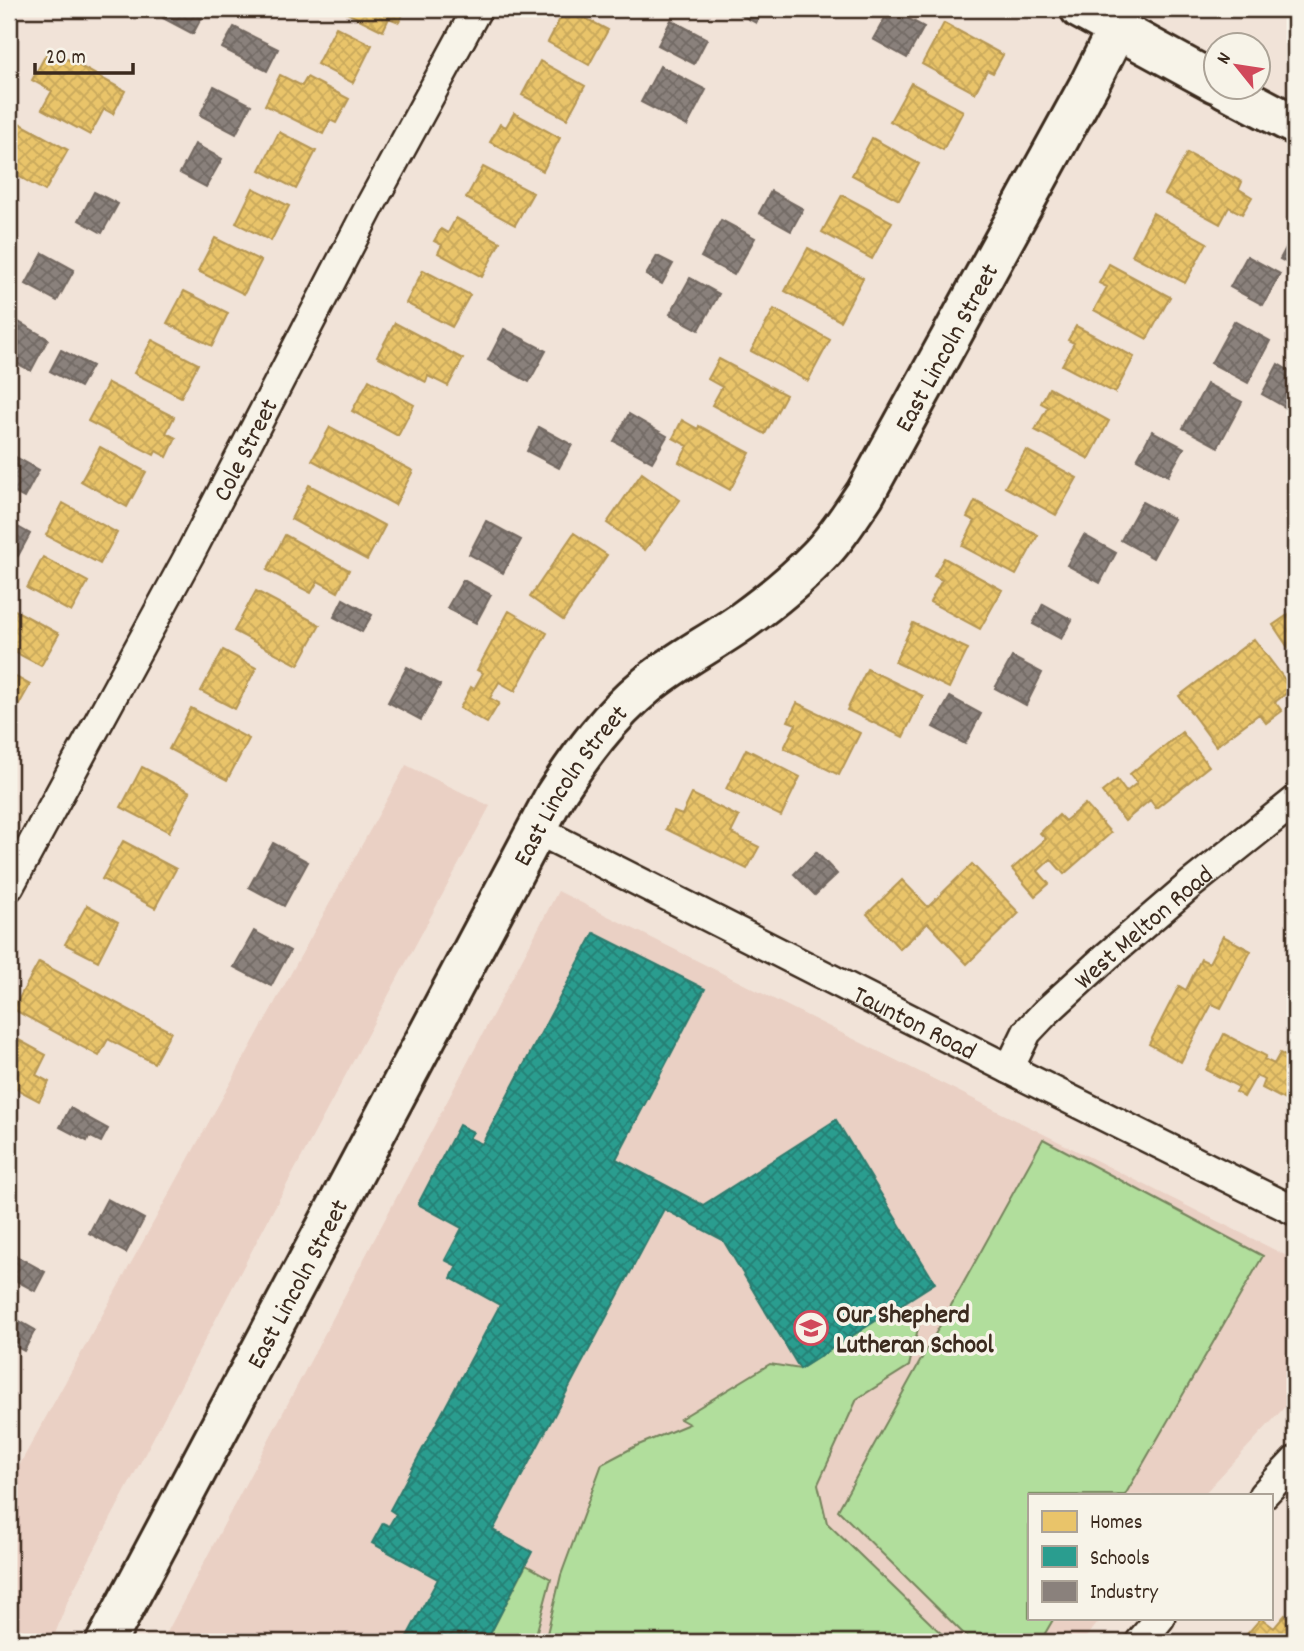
<svg xmlns="http://www.w3.org/2000/svg" width="1304" height="1651" font-family="Dekko,sans-serif">
<style>
.built{fill:#ead0c4}
.green{fill:#b1de9c;stroke:#76845d;stroke-width:2}
.homes{fill:url(#homes-cross-hatch);stroke:#b59653;stroke-width:2}
.schools{fill:url(#schools-cross-hatch);stroke:#2f7a6d;stroke-width:2}
.industry{fill:url(#industry-cross-hatch);stroke:#726760;stroke-width:2}
.lines{fill:none;stroke-linecap:round;stroke-linejoin:round}
.street-casing{stroke:#3b2a1e;stroke-width:33}
.secondary-casing{stroke:#3b2a1e;stroke-width:44}
.street{stroke:#f7f3e8;stroke-width:28}
.secondary{stroke:#f7f3e8;stroke-width:38}
.labels{text-anchor:middle;stroke-width:7;stroke-linejoin:round;paint-order:stroke}
.street-label{font-size:26px;fill:#3b2a1e;stroke:#f7f3e8}
.poi-label{font-size:26px;font-weight:bold;fill:#3b2a1e;stroke:#f7f3e8;text-anchor:start}
</style>
<defs>
<pattern id="homes-cross-hatch" width="8" height="8" patternUnits="userSpaceOnUse" patternTransform="scale(1.75)"><rect width="8" height="8" fill="#e9c46a"/><path d="M0 0l8 8M0 8l8-8" fill="none" stroke="#c9a95b"/></pattern>
<pattern id="schools-cross-hatch" width="8" height="8" patternUnits="userSpaceOnUse" patternTransform="scale(1.75)"><rect width="8" height="8" fill="#2a9d8f"/><path d="M0 0l8 8M0 8l8-8" fill="none" stroke="#258074"/></pattern>
<pattern id="industry-cross-hatch" width="8" height="8" patternUnits="userSpaceOnUse" patternTransform="scale(1.75)"><rect width="8" height="8" fill="#8a817c"/><path d="M0 0l8 8M0 8l8-8" fill="none" stroke="#726a65"/></pattern>
</defs>
<rect width="100%" height="100%" fill="#f1e3d8"/>
<filter id="ink" filterUnits="userSpaceOnUse"><feTurbulence type="fractalNoise" baseFrequency=".0143" numOctaves="2"/><feDisplacementMap in="SourceGraphic" scale="14" xChannelSelector="R" yChannelSelector="G"/><feConvolveMatrix kernelMatrix="1 2 1 2 8 2 1 2 1" color-interpolation-filters="sRGB"/></filter>
<g filter="url(#ink)">
<path class="built" d="M 406,765 L 490,806 L 269,1218 L 68,1600 L 52,1642 L 47,1642 L 9,1623 L 9,1484 Z
M 558,891 L 1295,1260 L 1295,1396 L 1203,1495 L 1029,1495 L 1029,1618 L 1102,1618 L 1082,1642 L 162,1642 Z"/>
<path class="green" d="M 1043,1139 L 1263,1256 L 1125,1495 L 1029,1495 L 1029,1618 L 1054,1618 L 1040,1642 L 972,1642 L 838,1510 Z
M 900,1305 L 920,1320 L 909,1366 L 857,1399 L 818,1484 L 827,1523 L 950,1642 L 545,1642 L 561,1575 L 602,1464 L 636,1446 L 689,1424 L 680,1419 L 770,1364 L 800,1369 Z
M 526,1565 L 551,1579 L 534,1642 L 486,1642 Z"/>
<path class="homes" d="M 339,9 L 406,9 L 399,22 L 389,18 L 383,31 Z
M 565,9 L 568,9 L 608,30 L 589,65 L 548,42 Z
M 944,23 L 1003,55 L 993,73 L 987,70 L 975,93 L 922,64 Z
M 336,27 L 372,45 L 353,83 L 317,64 Z
M 49,49 L 125,91 L 113,114 L 104,109 L 90,135 L 42,109 L 52,91 L 32,80 Z
M 540,61 L 585,86 L 567,119 L 522,95 Z
M 280,75 L 302,86 L 307,77 L 349,99 L 336,123 L 330,120 L 323,134 L 265,105 Z
M 911,83 L 963,111 L 943,150 L 890,121 Z
M 514,113 L 560,138 L 543,171 L 490,142 L 500,124 L 506,127 Z
M 10,118 L 68,150 L 45,191 L 9,171 L 9,121 Z
M 279,132 L 316,151 L 296,189 L 260,170 Z
M 872,138 L 919,164 L 899,200 L 852,175 Z
M 1187,153 L 1242,182 L 1239,189 L 1252,197 L 1242,214 L 1229,207 L 1220,224 L 1165,194 Z
M 483,167 L 533,193 L 515,225 L 466,198 Z
M 253,188 L 289,206 L 271,241 L 236,223 Z
M 842,195 L 892,222 L 872,259 L 822,232 Z
M 1153,213 L 1207,243 L 1185,283 L 1132,255 Z
M 456,218 L 500,242 L 482,277 L 438,253 L 442,245 L 434,241 L 441,229 L 448,233 Z
M 215,238 L 261,261 L 244,294 L 198,271 Z
M 808,248 L 863,278 L 840,321 L 785,291 Z
M 1109,264 L 1170,297 L 1147,339 L 1094,310 L 1107,287 L 1099,283 Z
M 423,270 L 470,295 L 452,327 L 406,303 Z
M 184,291 L 228,313 L 212,346 L 167,323 Z
M 774,309 L 830,340 L 808,381 L 751,351 Z
M 395,323 L 463,359 L 448,386 L 428,376 L 426,382 L 377,356 Z
M 1076,326 L 1134,357 L 1115,393 L 1062,365 L 1074,343 L 1068,340 Z
M 152,340 L 198,364 L 181,397 L 134,373 Z
M 719,359 L 786,395 L 765,434 L 712,405 L 722,387 L 708,379 Z
M 369,380 L 414,405 L 398,436 L 352,411 Z
M 108,383 L 174,417 L 166,433 L 176,438 L 167,457 L 156,451 L 154,455 L 88,421 Z
M 1049,388 L 1109,421 L 1089,459 L 1035,430 L 1048,407 L 1041,403 Z
M 682,420 L 698,429 L 699,426 L 750,453 L 730,490 L 679,462 L 688,446 L 673,438 Z
M 330,427 L 413,471 L 395,505 L 312,460 Z
M 100,447 L 146,472 L 127,507 L 81,481 Z
M 1026,450 L 1077,478 L 1056,515 L 1005,487 Z
M 642,473 L 680,500 L 645,550 L 607,523 Z
M 309,485 L 385,526 L 367,560 L 291,519 Z
M 975,501 L 1038,535 L 1016,575 L 962,546 L 975,521 L 967,517 Z
M 63,503 L 117,533 L 100,564 L 46,535 Z
M 574,533 L 607,555 L 563,620 L 530,597 Z
M 285,535 L 349,570 L 338,592 L 318,581 L 311,593 L 267,570 Z
M 43,557 L 88,582 L 71,612 L 27,588 Z
M 944,558 L 1002,590 L 980,629 L 930,602 L 942,580 L 934,576 Z
M 256,591 L 320,625 L 298,665 L 234,631 Z
M 13,609 L 59,634 L 41,666 L 9,649 L 9,617 Z
M 1295,610 L 1295,658 L 1273,625 Z
M 509,611 L 547,633 L 515,691 L 499,682 L 490,698 L 499,703 L 487,723 L 460,708 L 471,687 L 474,689 L 483,673 L 477,670 Z
M 913,623 L 968,649 L 949,688 L 895,662 Z
M 1254,639 L 1292,689 L 1275,702 L 1282,711 L 1266,723 L 1259,714 L 1216,746 L 1179,696 Z
M 223,650 L 256,668 L 235,709 L 201,691 Z
M 867,669 L 923,696 L 903,737 L 847,710 Z
M 9,673 L 30,685 L 12,717 L 9,716 Z
M 797,703 L 860,733 L 839,775 L 784,748 L 796,724 L 788,721 Z
M 191,708 L 249,739 L 227,780 L 169,749 Z
M 1182,732 L 1209,766 L 1156,808 L 1150,800 L 1125,821 L 1102,792 L 1117,780 L 1126,792 L 1137,783 L 1130,774 Z
M 746,749 L 800,777 L 781,816 L 726,789 Z
M 142,767 L 190,792 L 169,832 L 121,807 Z
M 692,794 L 739,817 L 731,833 L 759,847 L 747,869 L 666,829 L 674,812 L 682,815 Z
M 1085,804 L 1111,833 L 1064,874 L 1051,859 L 1038,871 L 1049,884 L 1035,896 L 1012,869 L 1046,839 L 1040,833 L 1059,815 L 1065,821 Z
M 123,841 L 176,869 L 155,908 L 102,879 Z
M 972,864 L 1019,913 L 967,964 L 928,923 L 900,949 L 867,914 L 902,880 L 928,907 Z
M 87,905 L 118,922 L 98,961 L 65,944 Z
M 1223,936 L 1251,951 L 1221,1008 L 1212,1004 L 1181,1062 L 1149,1044 L 1179,986 L 1186,990 L 1201,959 L 1209,963 Z
M 39,962 L 171,1032 L 154,1063 L 108,1039 L 99,1056 L 13,1009 Z
M 1224,1034 L 1266,1056 L 1264,1059 L 1274,1064 L 1280,1053 L 1295,1061 L 1295,1094 L 1291,1103 L 1262,1088 L 1265,1080 L 1256,1076 L 1244,1097 L 1236,1092 L 1239,1087 L 1206,1070 Z
M 15,1038 L 46,1055 L 36,1075 L 49,1082 L 39,1101 L 9,1085 L 9,1050 Z
M 1285,1615 L 1295,1623 L 1295,1642 L 1241,1641 L 1261,1618 L 1274,1628 Z"/>
<path class="schools" d="M 594,933 L 705,989 L 616,1159 L 703,1205 L 836,1120 L 935,1283 L 800,1369 L 723,1240 L 664,1209 L 493,1530 L 532,1552 L 486,1642 L 404,1642 L 438,1579 L 372,1543 L 383,1523 L 389,1526 L 396,1514 L 390,1510 L 500,1305 L 451,1278 L 457,1266 L 445,1260 L 462,1228 L 418,1204 L 459,1125 L 473,1132 L 469,1138 L 482,1144 Z"/>
<path class="industry" d="M 168,9 L 206,9 L 193,34 L 163,18 Z
M 730,9 L 764,9 L 756,23 Z
M 890,9 L 924,27 L 907,58 L 873,39 Z
M 671,20 L 707,39 L 694,64 L 658,45 Z
M 234,27 L 278,49 L 267,71 L 222,48 Z
M 660,66 L 706,90 L 687,126 L 641,102 Z
M 214,86 L 251,105 L 236,134 L 200,115 Z
M 195,144 L 222,159 L 206,187 L 180,173 Z
M 771,191 L 803,209 L 791,231 L 759,213 Z
M 94,192 L 118,204 L 102,233 L 79,220 Z
M 721,220 L 755,238 L 734,275 L 701,257 Z
M 1295,231 L 1295,267 L 1280,259 Z
M 43,253 L 74,270 L 57,301 L 26,284 Z
M 657,256 L 673,264 L 662,284 L 646,275 Z
M 1247,256 L 1280,274 L 1263,305 L 1230,287 Z
M 690,278 L 719,294 L 699,330 L 670,314 Z
M 17,321 L 48,339 L 31,371 L 9,359 L 9,336 Z
M 1234,321 L 1270,341 L 1248,383 L 1211,363 Z
M 504,329 L 546,351 L 529,382 L 488,360 Z
M 61,350 L 92,366 L 80,387 L 50,371 Z
M 1278,364 L 1295,374 L 1295,405 L 1292,411 L 1262,394 Z
M 1207,384 L 1242,402 L 1218,447 L 1183,428 Z
M 629,414 L 667,436 L 652,462 L 614,441 Z
M 539,427 L 572,445 L 559,468 L 527,451 Z
M 1152,431 L 1184,448 L 1168,476 L 1137,459 Z
M 14,456 L 39,470 L 24,498 L 9,490 L 9,466 Z
M 1142,502 L 1174,519 L 1153,558 L 1121,540 Z
M 486,521 L 521,540 L 503,573 L 469,554 Z
M 9,522 L 30,534 L 18,556 L 9,550 Z
M 1084,535 L 1116,553 L 1100,583 L 1067,565 Z
M 463,580 L 491,595 L 476,623 L 447,608 Z
M 343,599 L 372,615 L 362,632 L 334,617 Z
M 1043,604 L 1072,620 L 1061,639 L 1033,624 Z
M 1012,657 L 1042,673 L 1026,705 L 995,688 Z
M 407,667 L 440,685 L 421,720 L 388,702 Z
M 950,697 L 981,714 L 965,744 L 933,727 Z
M 273,843 L 308,862 L 284,906 L 249,887 Z
M 816,852 L 837,874 L 815,895 L 794,874 Z
M 254,931 L 290,951 L 271,986 L 234,967 Z
M 70,1108 L 108,1129 L 101,1142 L 89,1136 L 87,1141 L 60,1127 Z
M 107,1199 L 144,1219 L 126,1253 L 89,1233 Z
M 9,1252 L 45,1272 L 35,1291 L 9,1277 Z
M 9,1315 L 35,1330 L 24,1351 L 9,1343 Z"/>
<g class="lines">
<g class="street-casing">
<g id="street">
<path id="s1" d="M 537,830 L 1009,1069 L 1295,1211"/>
<path id="s2" d="M 9,887 L 192,550 L 370,206 L 477,9"/>
<path id="s3" d="M 1009,1069 L 1027,1032 L 1045,1013 L 1106,957 L 1191,884 L 1295,801"/>
<path d="M 1263,1495 L 1295,1461"/>
<path d="M 1140,1642 L 1160,1618"/>
</g>
</g>
<g class="secondary-casing">
<g id="secondary">
<path d="M 1080,9 L 1216,83"/>
<path d="M 1225,88 L 1295,125"/>
<path id="s4" d="M 106,1642 L 555,795 C 581,755 609,716 647,685 C 677,660 712,643 744,620 C 770,601 795,581 817,558 C 836,539 850,516 865,494 L 1090,83 L 1117,29"/>
</g>
</g>
<use href="#street" class="street"/>
<use href="#secondary" class="secondary"/>
</g>
</g>
<defs>
<g id="school-ring" transform="scale(1.75)"><circle r="9.5" fill="#f7f3e8" stroke="#d1495b" stroke-width="1.5"/><path d="M0-5L7-2L0 1L-7-2ZM-4 1L0 2.5L4 1V4Q0 6-4 4Z" fill="#d1495b"/></g>
</defs>
<g fill-rule="evenodd">
<use href="#school-ring" x="811" y="1328"/>
</g>
<g class="labels">
<g class="street-label">
<text dy="9" stroke="none"><textPath href="#s4" startOffset="1563">East Lincoln Street</textPath></text>
<text dy="9" stroke="none"><textPath href="#s2" startOffset="497">Cole Street</textPath></text>
<text dy="9" stroke="none"><textPath href="#s4" startOffset="975">East Lincoln Street</textPath></text>
<text dy="9" stroke="none"><textPath href="#s3" startOffset="198">West Melton Road</textPath></text>
<text dy="9" stroke="none"><textPath href="#s1" startOffset="424">Taunton Road</textPath></text>
<text dy="9" stroke="none"><textPath href="#s4" startOffset="406">East Lincoln Street</textPath></text>
</g>
<g class="poi-label">
<text x="836" y="1322">Our Shepherd<tspan x="836" dy="30">Lutheran School</tspan></text>
</g>
</g>
<rect width="1304" height="1651" fill="none" stroke="#f7f3e8" stroke-width="35"/>
<rect x="18" y="18" width="1269" height="1616" fill="none" stroke="#3b2a1e" stroke-width="2.5" filter="url(#ink)"/>
<rect x="1028" y="1494" width="245" height="126" fill="#f7f3e8" stroke="#aca397" stroke-width="2"/>
<rect x="1042" y="1511" width="35" height="21" fill="#e9c46a" stroke="#aca397" stroke-width="2"/>
<text x="1090" y="1528" font-size="21" fill="#3b2a1e">Homes</text>
<rect x="1042" y="1546" width="35" height="21" fill="#2a9d8f" stroke="#aca397" stroke-width="2"/>
<text x="1090" y="1564" font-size="21" fill="#3b2a1e">Schools</text>
<rect x="1042" y="1581" width="35" height="21" fill="#8a817c" stroke="#aca397" stroke-width="2"/>
<text x="1090" y="1598" font-size="21" fill="#3b2a1e">Industry</text>
<g transform="translate(1237 66) rotate(300)"><circle r="33" fill="#f7f3e8" stroke="#aca397" stroke-width="2"/>
<path d="M0-5L12 26L0 18L-12 26Z" fill="#d1495b"/>
<text y="-10" font-size="19" font-weight="bold" text-anchor="middle" fill="#3b2a1e">N</text>
</g>
<path d="M35 63v10h98v-10" fill="none" stroke="#3b2a1e" stroke-width="3.5"/>
<text x="46" y="63" font-size="21" fill="#3b2a1e" stroke="#f7f3e8" stroke-width="5" paint-order="stroke">20 m</text>
</svg>
